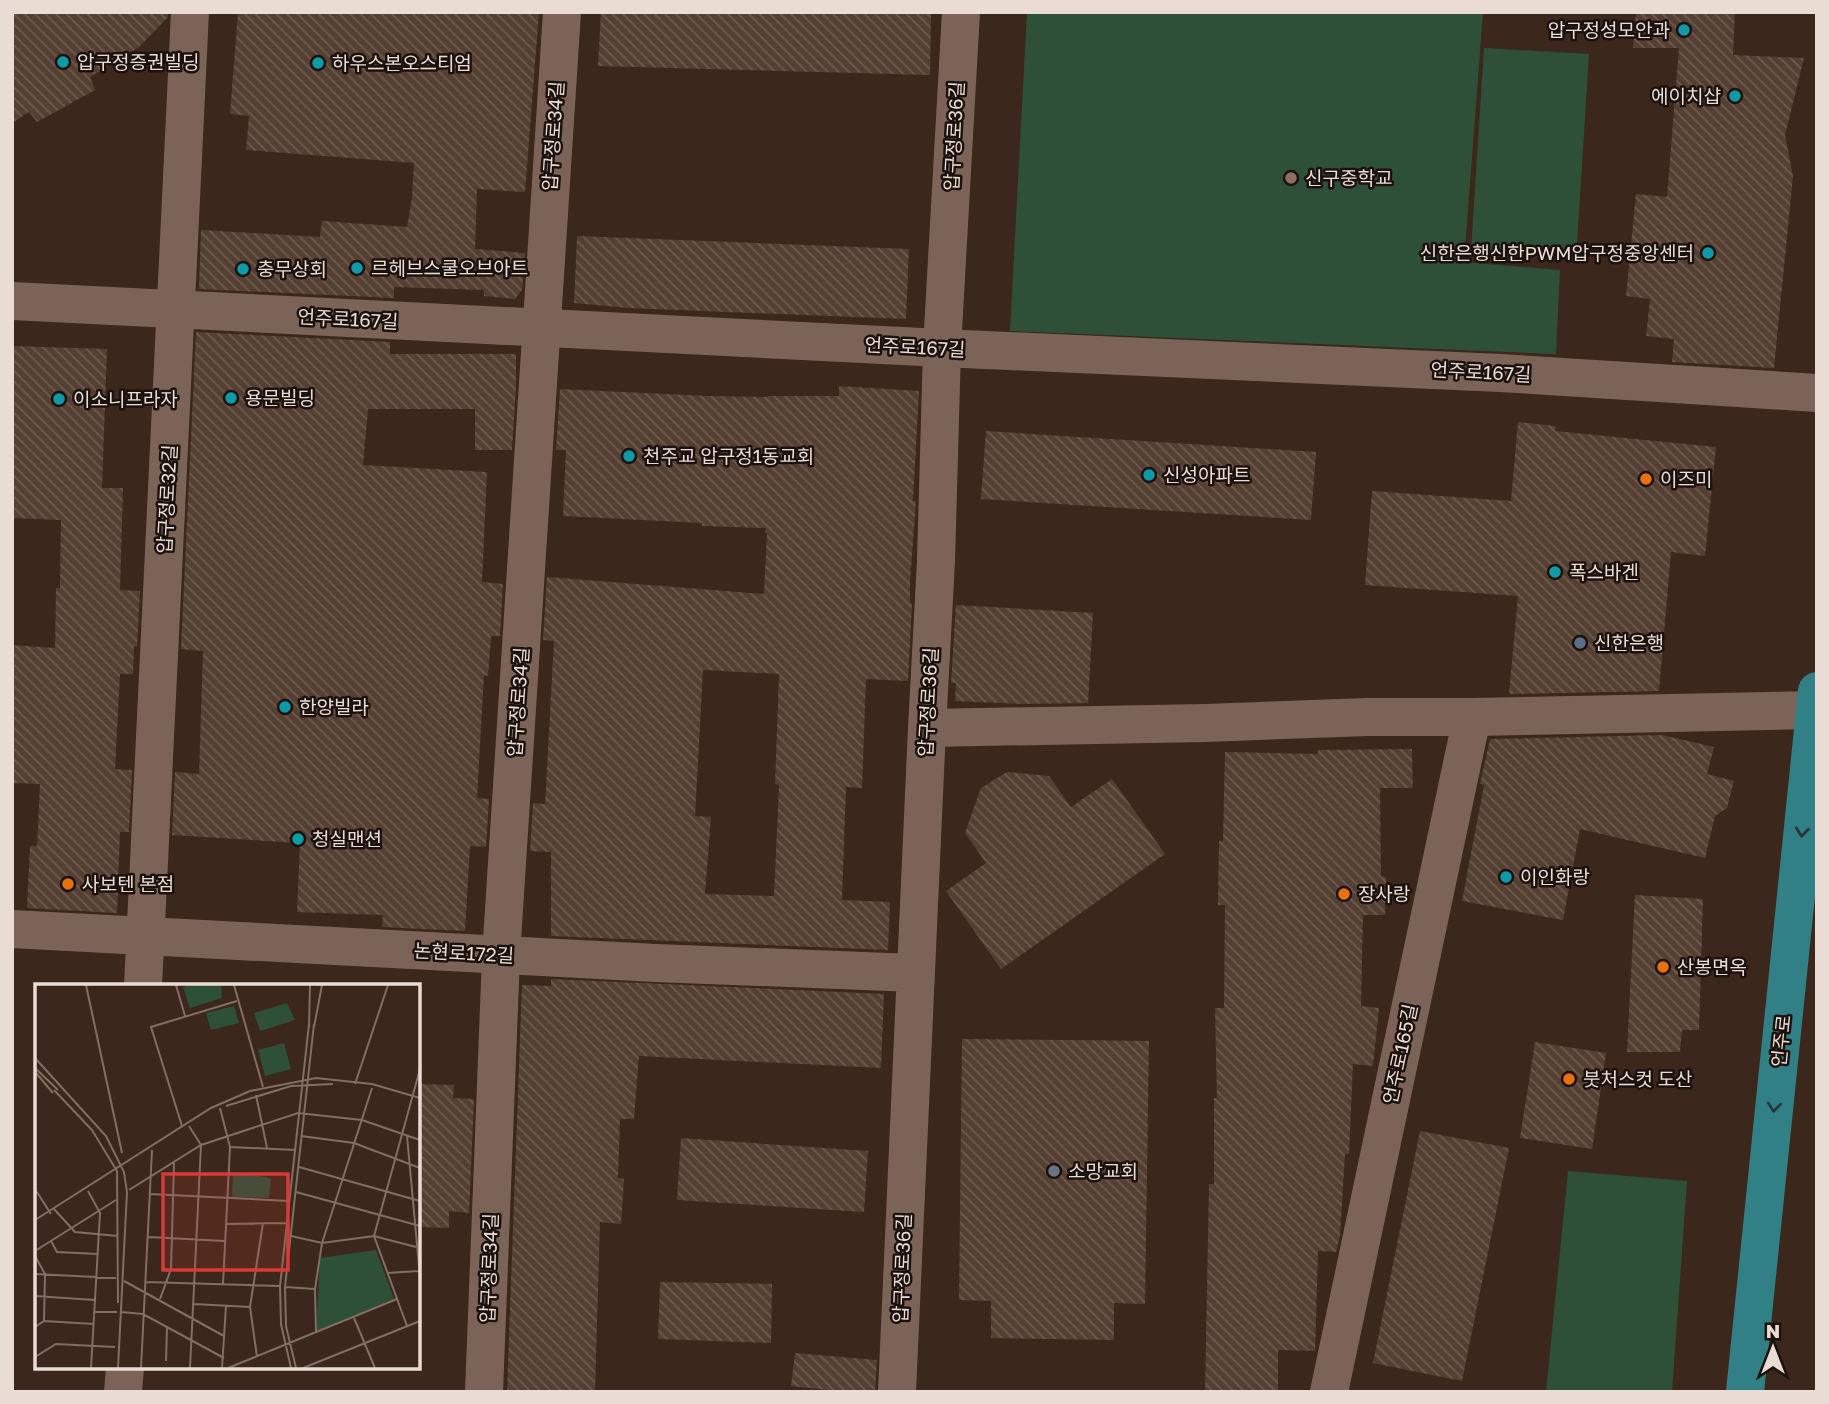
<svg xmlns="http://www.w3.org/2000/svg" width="1829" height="1404" font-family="'Golos Text','Noto Sans KR',sans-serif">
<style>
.green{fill:#2e5039}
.building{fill:url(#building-back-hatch);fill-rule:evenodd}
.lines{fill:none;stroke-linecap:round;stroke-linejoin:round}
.minor{stroke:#7b6457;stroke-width:38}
.major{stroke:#318085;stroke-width:38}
.oneway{stroke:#233837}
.culture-dot{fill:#0f9aa8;stroke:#1b120d;stroke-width:2.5}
.education-dot{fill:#8d6e63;stroke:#1b120d;stroke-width:2.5}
.food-dot{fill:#e8710a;stroke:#1b120d;stroke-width:2.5}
.service-dot{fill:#5c6f8a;stroke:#1b120d;stroke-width:2.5}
.worship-dot{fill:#6b7280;stroke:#1b120d;stroke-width:2.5}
.labels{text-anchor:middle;stroke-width:5;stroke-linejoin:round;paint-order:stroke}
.poi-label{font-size:19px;fill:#eadcd5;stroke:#1b120d;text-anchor:start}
.street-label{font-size:19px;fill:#eadcd5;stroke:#1b120d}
.inset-road{fill:none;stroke:#816f65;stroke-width:2}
.view{fill:#d83a39;fill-opacity:0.15;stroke:#d83a39;stroke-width:3.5}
.inset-edge{fill:none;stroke:#eadcd5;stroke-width:3.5}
</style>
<defs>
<pattern id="building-back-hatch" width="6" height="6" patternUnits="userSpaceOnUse" patternTransform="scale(1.75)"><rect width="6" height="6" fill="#553f33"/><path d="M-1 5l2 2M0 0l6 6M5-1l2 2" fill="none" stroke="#6e5a50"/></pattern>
</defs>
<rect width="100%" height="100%" fill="#3b271b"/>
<path class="green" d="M 1027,12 L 1483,12 L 1464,262 L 1560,270 L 1556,354 L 1010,331 Z
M 1484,48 L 1589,54 L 1576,260 L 1471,251 Z
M 1568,1171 L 1687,1181 L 1672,1392 L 1546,1392 Z"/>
<path class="building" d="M 12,12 L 168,12 L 168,17 L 139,47 L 90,77 L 95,90 L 37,122 L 29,112 L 12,123 Z
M 238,12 L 539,12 L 525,192 L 477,189 L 475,249 L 525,253 L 522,290 L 515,299 L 484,296 L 484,290 L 394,287 L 394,298 L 199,289 L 201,230 L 320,237 L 322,221 L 407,227 L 412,198 L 414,163 L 246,150 L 249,116 L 230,114 Z
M 601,12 L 931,12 L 930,75 L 598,66 Z
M 1636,12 L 1735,12 L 1733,55 L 1804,58 L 1785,135 L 1793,176 L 1774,368 L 1672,362 L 1674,339 L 1646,336 L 1650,299 L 1626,296 L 1636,194 L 1667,197 L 1679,48 L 1633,48 Z
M 577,236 L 909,249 L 906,319 L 628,308 L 574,303 Z
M 196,332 L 390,342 L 390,354 L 516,354 L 516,387 L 512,450 L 475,450 L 475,409 L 368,409 L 363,465 L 487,472 L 482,582 L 503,584 L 500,636 L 491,636 L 488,676 L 484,675 L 477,798 L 489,799 L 486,847 L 470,846 L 465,931 L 382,927 L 383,915 L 297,912 L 300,843 L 172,835 L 175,772 L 199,774 L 203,651 L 181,649 Z
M 12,346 L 107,349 L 102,488 L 123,488 L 120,590 L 140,591 L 137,647 L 134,646 L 133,674 L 120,674 L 115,769 L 132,770 L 129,832 L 120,832 L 117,913 L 27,908 L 30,846 L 37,846 L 40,784 L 12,783 L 12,645 L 55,648 L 56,588 L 60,588 L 61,520 L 12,518 Z
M 839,386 L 919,391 L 913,501 L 916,501 L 910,582 L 910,603 L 912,603 L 908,681 L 866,679 L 862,788 L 846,787 L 842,900 L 890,902 L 888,950 L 551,936 L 551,852 L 530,851 L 533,803 L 545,804 L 554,641 L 543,640 L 547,577 L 764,594 L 767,533 L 765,533 L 766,528 L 702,526 L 702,523 L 563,516 L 566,450 L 556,450 L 560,389 L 707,396 L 768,397 L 768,396 L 839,396 ZM 703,670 L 779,674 L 775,784 L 779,785 L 774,896 L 705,894 L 711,817 L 695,816 Z
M 1518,422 L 1556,426 L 1555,431 L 1716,447 L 1705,556 L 1671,552 L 1659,691 L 1509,694 L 1518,596 L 1365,585 L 1372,491 L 1511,501 Z
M 986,431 L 1316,452 L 1311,520 L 981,499 Z
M 956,605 L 1093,613 L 1088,703 L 1022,704 L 955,701 L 956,683 L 951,683 Z
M 1662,735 L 1714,747 L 1707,774 L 1734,781 L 1727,808 L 1715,816 L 1705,858 L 1580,829 L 1563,920 L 1462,901 L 1484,785 L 1480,784 L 1490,739 Z
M 1412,749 L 1413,788 L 1380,788 L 1381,876 L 1386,877 L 1385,915 L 1363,915 L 1361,1006 L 1379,1008 L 1373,1066 L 1353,1064 L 1349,1154 L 1345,1154 L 1340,1236 L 1336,1252 L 1318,1251 L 1315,1351 L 1278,1350 L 1278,1392 L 1205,1392 L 1209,1184 L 1214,1184 L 1214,1098 L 1217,1098 L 1215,1008 L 1224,1008 L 1225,905 L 1218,905 L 1219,841 L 1223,841 L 1225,752 L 1318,754 L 1318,750 Z
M 1007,772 L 1049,776 L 1071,807 L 1112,779 L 1165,854 L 1001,969 L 946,891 L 986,863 L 965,833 L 981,788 Z
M 1635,895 L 1703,899 L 1699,1030 L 1682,1030 L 1680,1052 L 1627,1052 Z
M 551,979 L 884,994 L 881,1068 L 639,1056 L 634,1119 L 620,1119 L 618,1178 L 624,1179 L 621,1224 L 600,1222 L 595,1392 L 507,1392 L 522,985 L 551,986 Z
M 962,1039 L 1149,1041 L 1145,1304 L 1114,1303 L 1114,1340 L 991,1338 L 991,1301 L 959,1300 Z
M 1535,1042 L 1606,1053 L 1592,1149 L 1520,1138 Z
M 418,1084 L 454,1085 L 453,1098 L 474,1099 L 469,1213 L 449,1211 L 449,1228 L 418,1227 Z
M 1420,1131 L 1509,1148 L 1462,1381 L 1373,1363 Z
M 681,1138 L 868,1151 L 864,1212 L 677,1200 Z
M 660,1282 L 772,1284 L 771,1343 L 658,1339 Z
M 795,1353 L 877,1360 L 875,1392 L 848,1392 L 791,1386 Z"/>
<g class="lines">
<path class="minor" d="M 12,301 L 942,348 L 1501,373 L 1817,393
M 927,728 L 1205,723 L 1368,717 L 1472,717 L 1815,710
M 12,929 L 656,963 L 915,973
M 143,986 L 190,12
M 123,1392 L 125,1367
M 484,1392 L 501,956 L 562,12
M 897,1392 L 927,728 L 936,561 L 942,348 L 961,12
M 1329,1392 L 1472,717"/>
<path class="major" d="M 1745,1392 L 1817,691"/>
</g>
<defs><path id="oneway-chevron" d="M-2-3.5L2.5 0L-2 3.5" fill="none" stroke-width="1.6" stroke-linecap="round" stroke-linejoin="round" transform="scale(1.75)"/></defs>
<g class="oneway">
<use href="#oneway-chevron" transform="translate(1802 832) rotate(96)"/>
<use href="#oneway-chevron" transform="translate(1774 1107) rotate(96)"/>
</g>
<g class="culture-dot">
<circle cx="1684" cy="30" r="7"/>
<circle cx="63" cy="62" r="7"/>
<circle cx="318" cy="63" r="7"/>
<circle cx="1735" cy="96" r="7"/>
<circle cx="1708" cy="253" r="7"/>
<circle cx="357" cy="268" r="7"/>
<circle cx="243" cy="269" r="7"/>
<circle cx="231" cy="398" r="7"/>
<circle cx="59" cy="399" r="7"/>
<circle cx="629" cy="456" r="7"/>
<circle cx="1149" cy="475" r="7"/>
<circle cx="1555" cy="572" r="7"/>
<circle cx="285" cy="707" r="7"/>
<circle cx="298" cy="839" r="7"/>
<circle cx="1506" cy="877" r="7"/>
</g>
<circle class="education-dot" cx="1291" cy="178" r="7"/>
<g class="food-dot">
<circle cx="1646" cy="479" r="7"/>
<circle cx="68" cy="884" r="7"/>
<circle cx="1344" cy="894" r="7"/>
<circle cx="1663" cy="967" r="7"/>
<circle cx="1569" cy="1079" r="7"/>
</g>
<circle class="service-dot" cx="1580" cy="643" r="7"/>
<circle class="worship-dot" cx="1054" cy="1171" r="7"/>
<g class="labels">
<g class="poi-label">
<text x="1670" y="37" text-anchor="end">압구정성모안과</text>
<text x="77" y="69">압구정증권빌딩</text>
<text x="332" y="70">하우스본오스티엄</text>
<text x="1721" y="103" text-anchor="end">에이치샵</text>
<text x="1305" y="185">신구중학교</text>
<text x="1694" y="260" text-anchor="end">신한은행신한PWM압구정중앙센터</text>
<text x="371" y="275">르헤브스쿨오브아트</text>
<text x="257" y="276">충무상회</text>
<text x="245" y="405">용문빌딩</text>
<text x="73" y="406">이소니프라자</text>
<text x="643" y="463">천주교 압구정1동교회</text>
<text x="1163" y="482">신성아파트</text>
<text x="1660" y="486">이즈미</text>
<text x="1569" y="579">폭스바겐</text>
<text x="1594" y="650">신한은행</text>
<text x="299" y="714">한양빌라</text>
<text x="312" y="846">청실맨션</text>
<text x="1520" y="884">이인화랑</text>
<text x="82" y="891">사보텐 본점</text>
<text x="1358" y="901">장사랑</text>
<text x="1677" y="974">산봉면옥</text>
<text x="1583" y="1086">붓처스컷 도산</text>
<text x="1068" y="1178">소망교회</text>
</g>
<g class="street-label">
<text transform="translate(553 136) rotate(-86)" y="7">압구정로34길</text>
<text transform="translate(954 136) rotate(-87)" y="7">압구정로36길</text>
<text transform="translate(348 319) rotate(3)" y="7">언주로167길</text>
<text transform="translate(915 347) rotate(3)" y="7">언주로167길</text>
<text transform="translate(1481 372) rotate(3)" y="7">언주로167길</text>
<text transform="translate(167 499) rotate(-87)" y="7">압구정로32길</text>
<text transform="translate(518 702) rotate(-86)" y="7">압구정로34길</text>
<text transform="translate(928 702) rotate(-87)" y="7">압구정로36길</text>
<text transform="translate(464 953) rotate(3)" y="7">논현로172길</text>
<text transform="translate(1781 1041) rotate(-84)" y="7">언주로</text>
<text transform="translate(1400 1054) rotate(-78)" y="7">언주로165길</text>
<text transform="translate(489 1268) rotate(-88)" y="7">압구정로34길</text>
<text transform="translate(902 1268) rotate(-88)" y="7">압구정로36길</text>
</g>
</g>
<g transform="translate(35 984)">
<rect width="385" height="385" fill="#3b271b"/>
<path d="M 155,1 L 186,1 L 187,14 L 155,24 L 148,3 ZM 252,19 L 260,36 L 225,47 L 219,29 ZM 249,59 L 256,85 L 230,92 L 223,66 ZM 198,188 L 236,194 L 234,214 L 197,213 Z" fill="#2e5039"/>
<path d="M 199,22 L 204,39 L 176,46 L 171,29 ZM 341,266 L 359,315 L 281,347 L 285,274 Z" fill="#2e5039"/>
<path class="inset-road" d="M 51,1 L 87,169M 141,1 L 150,32M 199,1 L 228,103M 274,43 L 275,1M 279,43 L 287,1M 0,74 L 71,152 L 89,188 L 92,208 L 83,384M 0,84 L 23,106M 1,89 L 18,109M 320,100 L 353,1M 19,106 L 57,146 L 82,187 L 83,319M 221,111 L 232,164M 191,122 L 256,102 L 298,100M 185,124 L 195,163 L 188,300M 147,142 L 116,43 L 202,17M 154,142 L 166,161 L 155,384M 266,152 L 319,159 L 385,184M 372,152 L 385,293M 195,163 L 261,166M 264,183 L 385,217M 0,205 L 16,230M 94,206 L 166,161 L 263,129 L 327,136 L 385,156M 53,207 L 65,229 L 56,384M 261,208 L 385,242M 115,210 L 254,217M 19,225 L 40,248 L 83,252M 0,236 L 176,124 L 215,107 L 281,94 L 337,100 L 385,114M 191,240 L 252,239M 256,252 L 287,259 L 339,252 L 381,263M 113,253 L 190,257M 16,257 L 22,268 L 63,270M 0,267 L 81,216M 0,272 L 10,290 L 9,337M 352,289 L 384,287M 0,290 L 81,294M 89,297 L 189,352M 110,298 L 245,302M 250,303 L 280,305M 0,312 L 60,316M 125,315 L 136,285 L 139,179M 159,320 L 215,323M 60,328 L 82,328M 86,328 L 108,330 L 189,374M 319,334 L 340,384M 372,342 L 339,252 L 385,85M 0,343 L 9,337 L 59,340M 281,349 L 280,305 L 287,259 L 337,104M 0,373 L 21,360 L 80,363M 222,373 L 215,323 L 228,239M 131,377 L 132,343M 106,384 L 117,166M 187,384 L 191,322M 193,384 L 362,315M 256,384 L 246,340 L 245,302 L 274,40M 261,384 L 251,342 L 250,303 L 279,40M 268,384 L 385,337"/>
<path class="view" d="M 128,190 L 253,190 L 253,286 L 128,286 Z"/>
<rect width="385" height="385" class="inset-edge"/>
</g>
<rect width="1829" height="1404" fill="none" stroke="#eadcd5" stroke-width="28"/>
<g transform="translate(1773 1348)" stroke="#1b120d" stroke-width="5" paint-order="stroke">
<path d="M0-5L12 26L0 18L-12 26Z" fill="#eadcd5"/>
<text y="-10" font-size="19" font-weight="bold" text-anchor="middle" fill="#eadcd5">N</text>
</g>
</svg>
